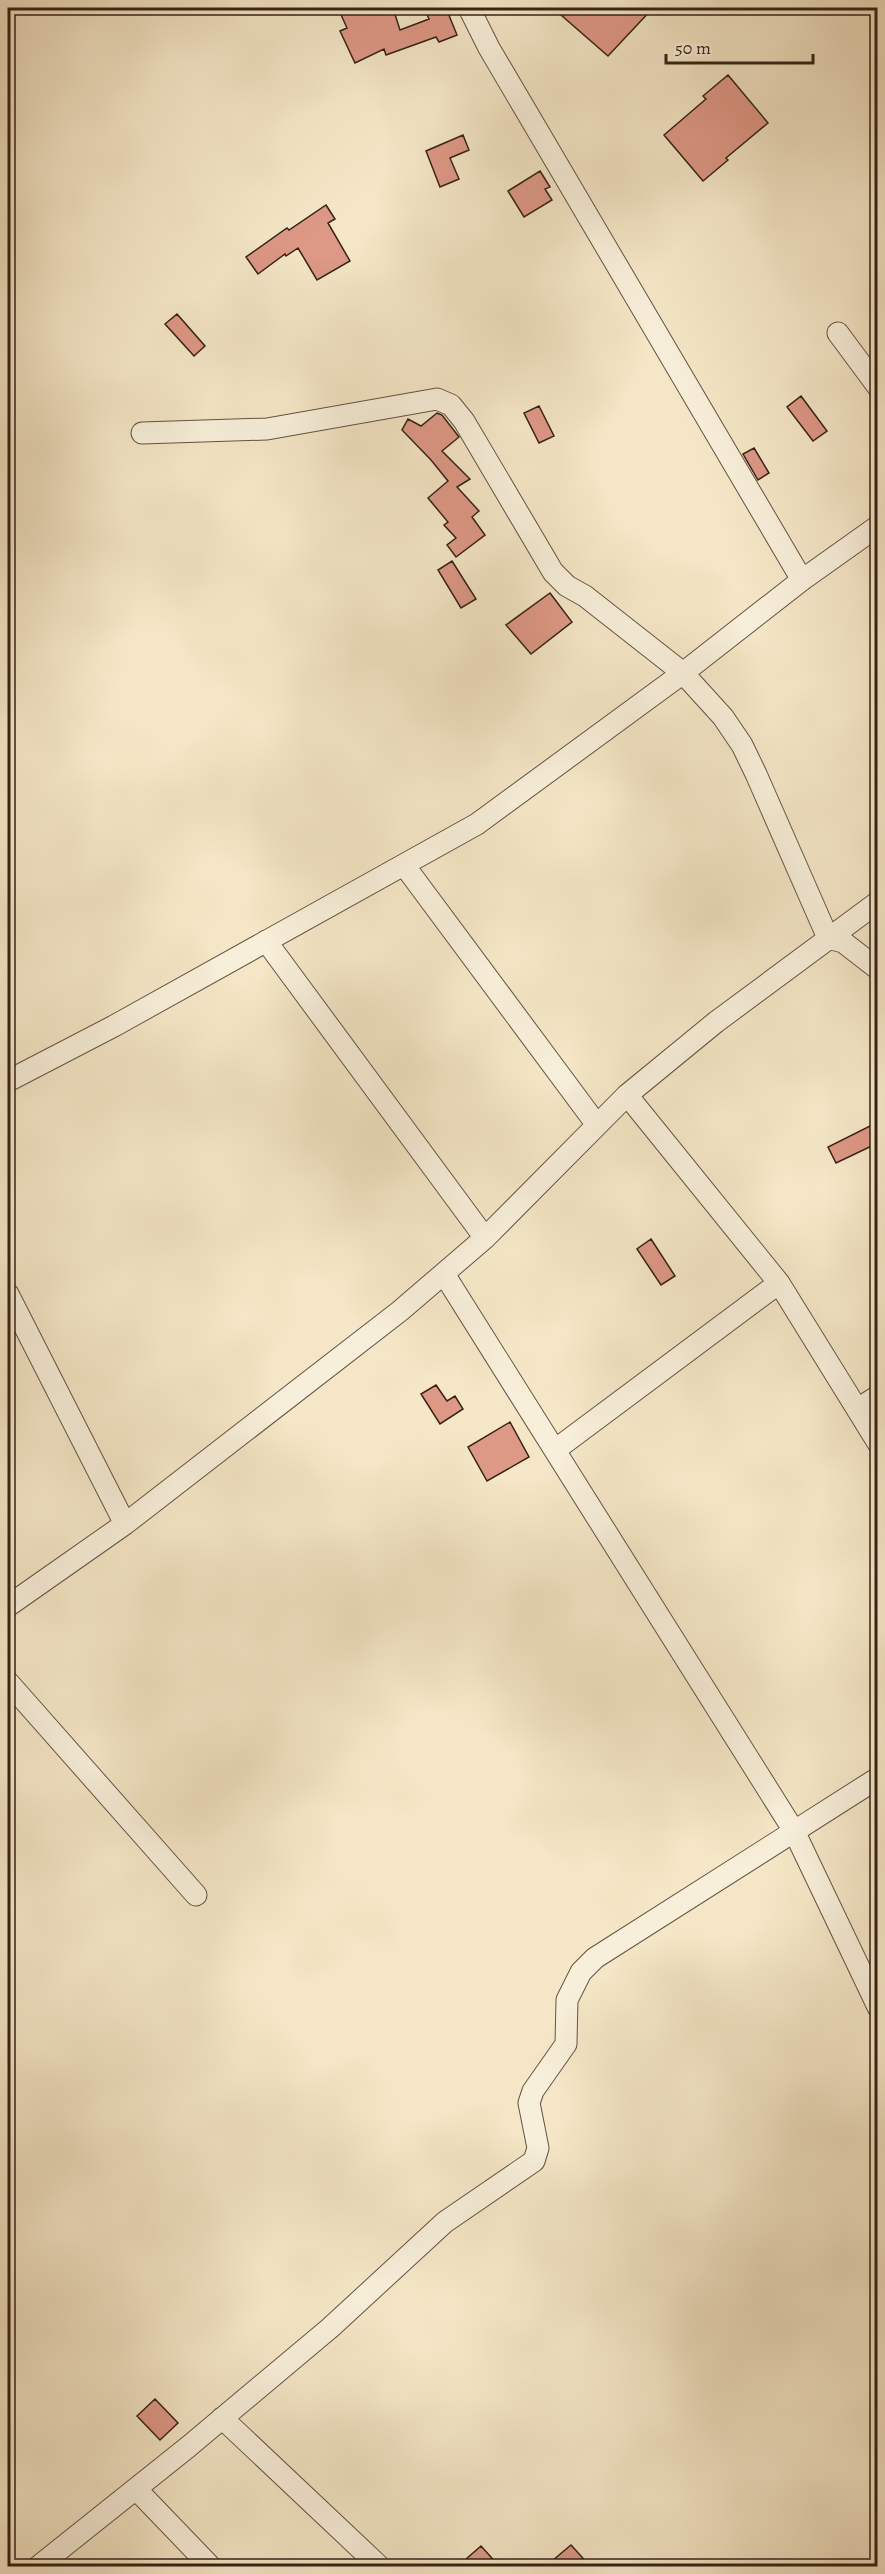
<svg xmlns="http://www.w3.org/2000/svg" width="885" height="2574" font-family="Alegreya,serif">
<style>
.building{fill:#de9886;stroke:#342216;stroke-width:1.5}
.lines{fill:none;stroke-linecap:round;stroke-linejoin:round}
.minor-casing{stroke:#645342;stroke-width:23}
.minor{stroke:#f8efda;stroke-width:21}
</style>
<rect width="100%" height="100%" fill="#f4e6c6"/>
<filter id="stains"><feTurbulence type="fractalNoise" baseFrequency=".00333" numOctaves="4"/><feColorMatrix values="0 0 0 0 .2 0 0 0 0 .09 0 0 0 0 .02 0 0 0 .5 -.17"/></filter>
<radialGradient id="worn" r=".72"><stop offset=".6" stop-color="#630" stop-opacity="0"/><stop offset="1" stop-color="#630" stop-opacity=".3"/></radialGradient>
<path class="building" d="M 338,8 L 393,8 L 400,30 L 429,19 L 424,8 L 446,8 L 457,35 L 439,42 L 436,37 L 386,55 L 384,49 L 355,63 L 340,31 L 347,28 Z
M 553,8 L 653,8 L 608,56 Z
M 728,75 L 768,123 L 726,158 L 728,160 L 703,181 L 664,135 L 706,99 L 703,96 Z
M 463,135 L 469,150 L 450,158 L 459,179 L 440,187 L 426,151 Z
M 540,171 L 550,187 L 545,189 L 552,200 L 524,217 L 508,191 Z
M 326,205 L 335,219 L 328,223 L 350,261 L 317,280 L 298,248 L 286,256 L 285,254 L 258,274 L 246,257 L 287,228 L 289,230 Z
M 177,314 L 205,346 L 194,356 L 165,324 Z
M 801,396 L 827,431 L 813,441 L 787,407 Z
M 539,406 L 554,436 L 539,443 L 524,413 Z
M 437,413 L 442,415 L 459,437 L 442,451 L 470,479 L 457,487 L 479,511 L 472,517 L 485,535 L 456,557 L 447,545 L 456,538 L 444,525 L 448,522 L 428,498 L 448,481 L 431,460 L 402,430 L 408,419 L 421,426 Z
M 754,448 L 769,473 L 758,480 L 743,454 Z
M 452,561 L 476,599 L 461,608 L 438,570 Z
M 550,593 L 572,622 L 531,654 L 506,625 Z
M 872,1125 L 878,1137 L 878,1143 L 836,1163 L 828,1147 Z
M 651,1239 L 675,1276 L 661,1285 L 637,1249 Z
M 436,1385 L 447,1401 L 455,1396 L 463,1409 L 440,1424 L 421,1394 Z
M 510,1422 L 529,1457 L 487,1481 L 468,1447 Z
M 155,2399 L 178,2423 L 160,2440 L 137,2416 Z
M 571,2545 L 590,2566 L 546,2566 Z
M 481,2546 L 499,2566 L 458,2566 Z"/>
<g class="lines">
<g class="minor-casing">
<path id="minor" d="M 469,8 L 489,48 L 802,580
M 838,333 L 878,387
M 142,433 L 267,429 L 437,399 L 451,405 L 464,421 L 553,572 L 567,586 L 585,596 L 683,673 L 723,717 L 742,745 L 756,774 L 828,938 L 843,942 L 878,969
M 404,865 L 597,1125
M 266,941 L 485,1238
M 8,1081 L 114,1026 L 477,824 L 683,673 L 802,580 L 878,526
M 627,1095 L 779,1283 L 878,1443
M 444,1274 L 794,1831 L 878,2007
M 8,1294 L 125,1524
M 858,1409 L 878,1396
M 555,1450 L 779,1283
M 8,1606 L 125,1524 L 400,1311 L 485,1238 L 627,1095 L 716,1022 L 878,902
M 8,1682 L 196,1895
M 222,2418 L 379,2566
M 136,2489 L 210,2566
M 39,2566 L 188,2447 L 330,2328 L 445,2222 L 534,2161 L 538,2148 L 529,2103 L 533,2091 L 566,2044 L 567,2000 L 581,1972 L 595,1958 L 878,1778"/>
</g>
<use href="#minor" class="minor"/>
</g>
<rect width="885" height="2574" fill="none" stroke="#f4e6c6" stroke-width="30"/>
<rect x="9" y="9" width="867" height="2556" fill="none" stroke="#342216" stroke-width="3"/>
<rect x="15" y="15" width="855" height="2544" fill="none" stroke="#342216" stroke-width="1.5"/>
<path d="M666 54v9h147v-9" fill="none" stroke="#342216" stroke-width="3"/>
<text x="675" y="54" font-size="18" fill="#342216" stroke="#f8efda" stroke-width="4.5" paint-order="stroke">50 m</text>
<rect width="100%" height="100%" filter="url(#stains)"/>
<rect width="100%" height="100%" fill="url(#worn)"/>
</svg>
